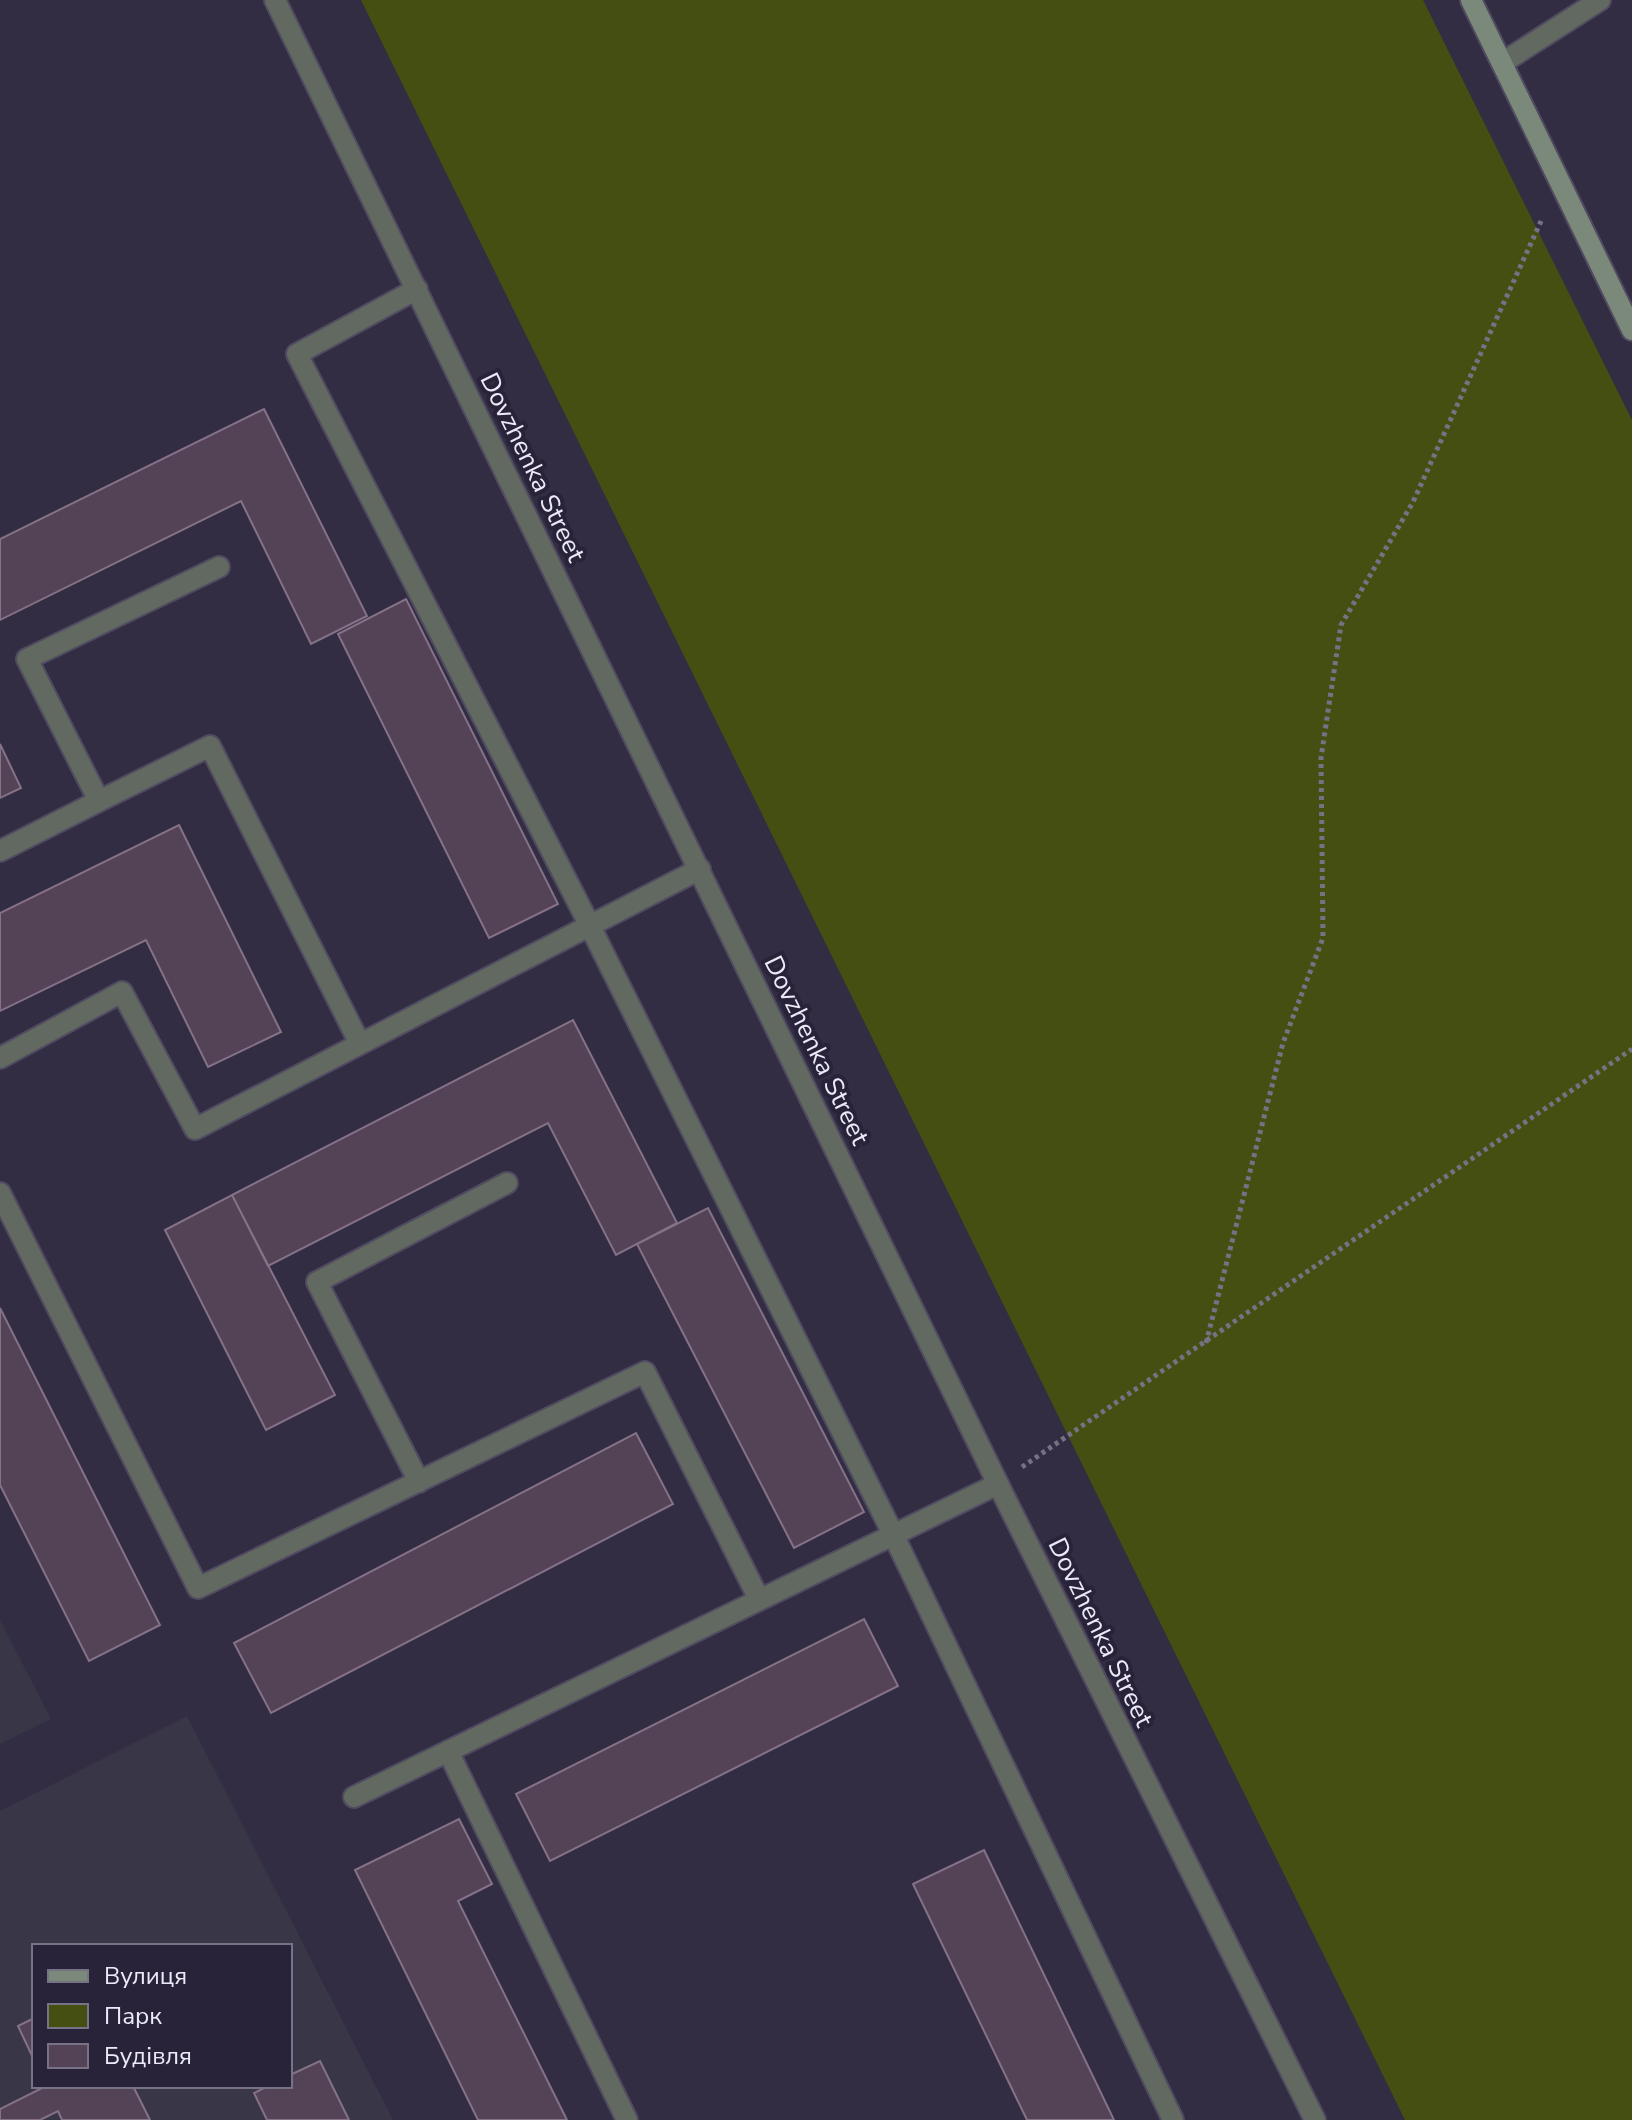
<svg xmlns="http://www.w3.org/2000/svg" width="1632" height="2120" font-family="'Nunito Sans',sans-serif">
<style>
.education{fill:#393647;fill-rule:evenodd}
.green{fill:#464f12}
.building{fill:#544357;stroke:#857288;stroke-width:2}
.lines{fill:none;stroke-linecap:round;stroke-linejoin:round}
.lane-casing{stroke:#504b60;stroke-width:24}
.street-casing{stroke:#504b60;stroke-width:24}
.secondary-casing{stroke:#504b60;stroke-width:24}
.path{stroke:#767285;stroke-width:5;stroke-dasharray:4 4;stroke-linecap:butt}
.lane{stroke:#616960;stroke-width:20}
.street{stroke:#616960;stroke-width:20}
.secondary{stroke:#7b897a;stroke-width:20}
.labels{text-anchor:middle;stroke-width:8;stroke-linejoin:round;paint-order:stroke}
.street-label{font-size:26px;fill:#eceaf9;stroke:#282339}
</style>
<rect width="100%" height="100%" fill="#322d43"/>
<path class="education" d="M 0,1620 L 51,1719 L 0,1744 Z
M 187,1716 L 393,2120 L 0,2120 L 0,1811 ZM 34,1946 L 290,1946 L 290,2086 L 34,2086 Z"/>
<path class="green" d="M 361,0 L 1423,0 L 1632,420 L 1632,2120 L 1405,2120 Z"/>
<path class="building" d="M 264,409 L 367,616 L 311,644 L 241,501 L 0,620 L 0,539 Z
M 406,599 L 558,904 L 489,938 L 338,634 Z
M 0,744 L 21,788 L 0,798 Z
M 179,825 L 281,1032 L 208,1067 L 146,940 L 0,1011 L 0,913 Z
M 573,1020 L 677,1223 L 616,1255 L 548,1123 L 268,1266 L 232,1195 Z
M 232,1195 L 335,1395 L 266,1430 L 165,1230 Z
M 708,1208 L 864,1512 L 794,1548 L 637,1244 Z
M 0,1308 L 160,1625 L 89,1661 L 0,1485 Z
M 636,1433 L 673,1504 L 271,1713 L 234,1643 Z
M 864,1619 L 898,1686 L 550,1861 L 516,1794 Z
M 459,1819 L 492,1884 L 458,1901 L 567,2120 L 478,2120 L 355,1870 Z
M 984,1850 L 1114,2120 L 1027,2120 L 913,1884 Z
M 34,2018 L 34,2060 L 18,2026 Z
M 320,2061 L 349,2120 L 267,2120 L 254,2093 L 268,2086 L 290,2086 L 290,2075 Z
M 46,2086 L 133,2086 L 150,2120 L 62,2120 L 58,2111 L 40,2120 L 0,2120 L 0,2109 Z"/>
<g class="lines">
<g class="lane-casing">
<path id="lane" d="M 1502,63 L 1600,0
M 417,289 L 297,354 L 590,926 L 893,1534 L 1173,2120
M 99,801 L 210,746 L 360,1044
M 0,851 L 99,801 L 27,659 L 219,567
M 0,1058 L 122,992 L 195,1129 L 700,869
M 0,1193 L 198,1588 L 645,1372 L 759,1599
M 419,1482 L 317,1282 L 507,1183
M 448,1751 L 627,2120
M 354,1797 L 998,1484"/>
</g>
<g class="street-casing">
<path id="street" d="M 275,0 L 998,1484 L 1315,2120"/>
</g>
<g class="secondary-casing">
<path id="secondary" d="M 1471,0 L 1632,330"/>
</g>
<path class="path" d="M 1206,1343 L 1283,1043 L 1323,938 L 1321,758 L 1341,625 L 1413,502 L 1542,219
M 1022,1467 L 1632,1049"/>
<use href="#lane" class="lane"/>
<use href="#street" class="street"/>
<use href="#secondary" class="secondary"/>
</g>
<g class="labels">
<g class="street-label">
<text transform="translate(533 467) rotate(64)" y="9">Dovzhenka Street</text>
<text transform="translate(817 1050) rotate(64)" y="9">Dovzhenka Street</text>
<text transform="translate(1101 1632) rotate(64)" y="9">Dovzhenka Street</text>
</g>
</g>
<rect x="32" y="1944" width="260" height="144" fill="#282339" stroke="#767386" stroke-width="2"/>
<rect x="48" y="1970" width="40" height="12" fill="#7b897a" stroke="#767386" stroke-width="2"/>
<text x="104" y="1984" font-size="24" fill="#eceaf9">Вулиця</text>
<rect x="48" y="2004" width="40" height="24" fill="#464f12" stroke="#767386" stroke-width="2"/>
<text x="104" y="2024" font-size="24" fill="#eceaf9">Парк</text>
<rect x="48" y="2044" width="40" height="24" fill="#544357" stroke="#767386" stroke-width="2"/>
<text x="104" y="2064" font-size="24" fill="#eceaf9">Будівля</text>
</svg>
